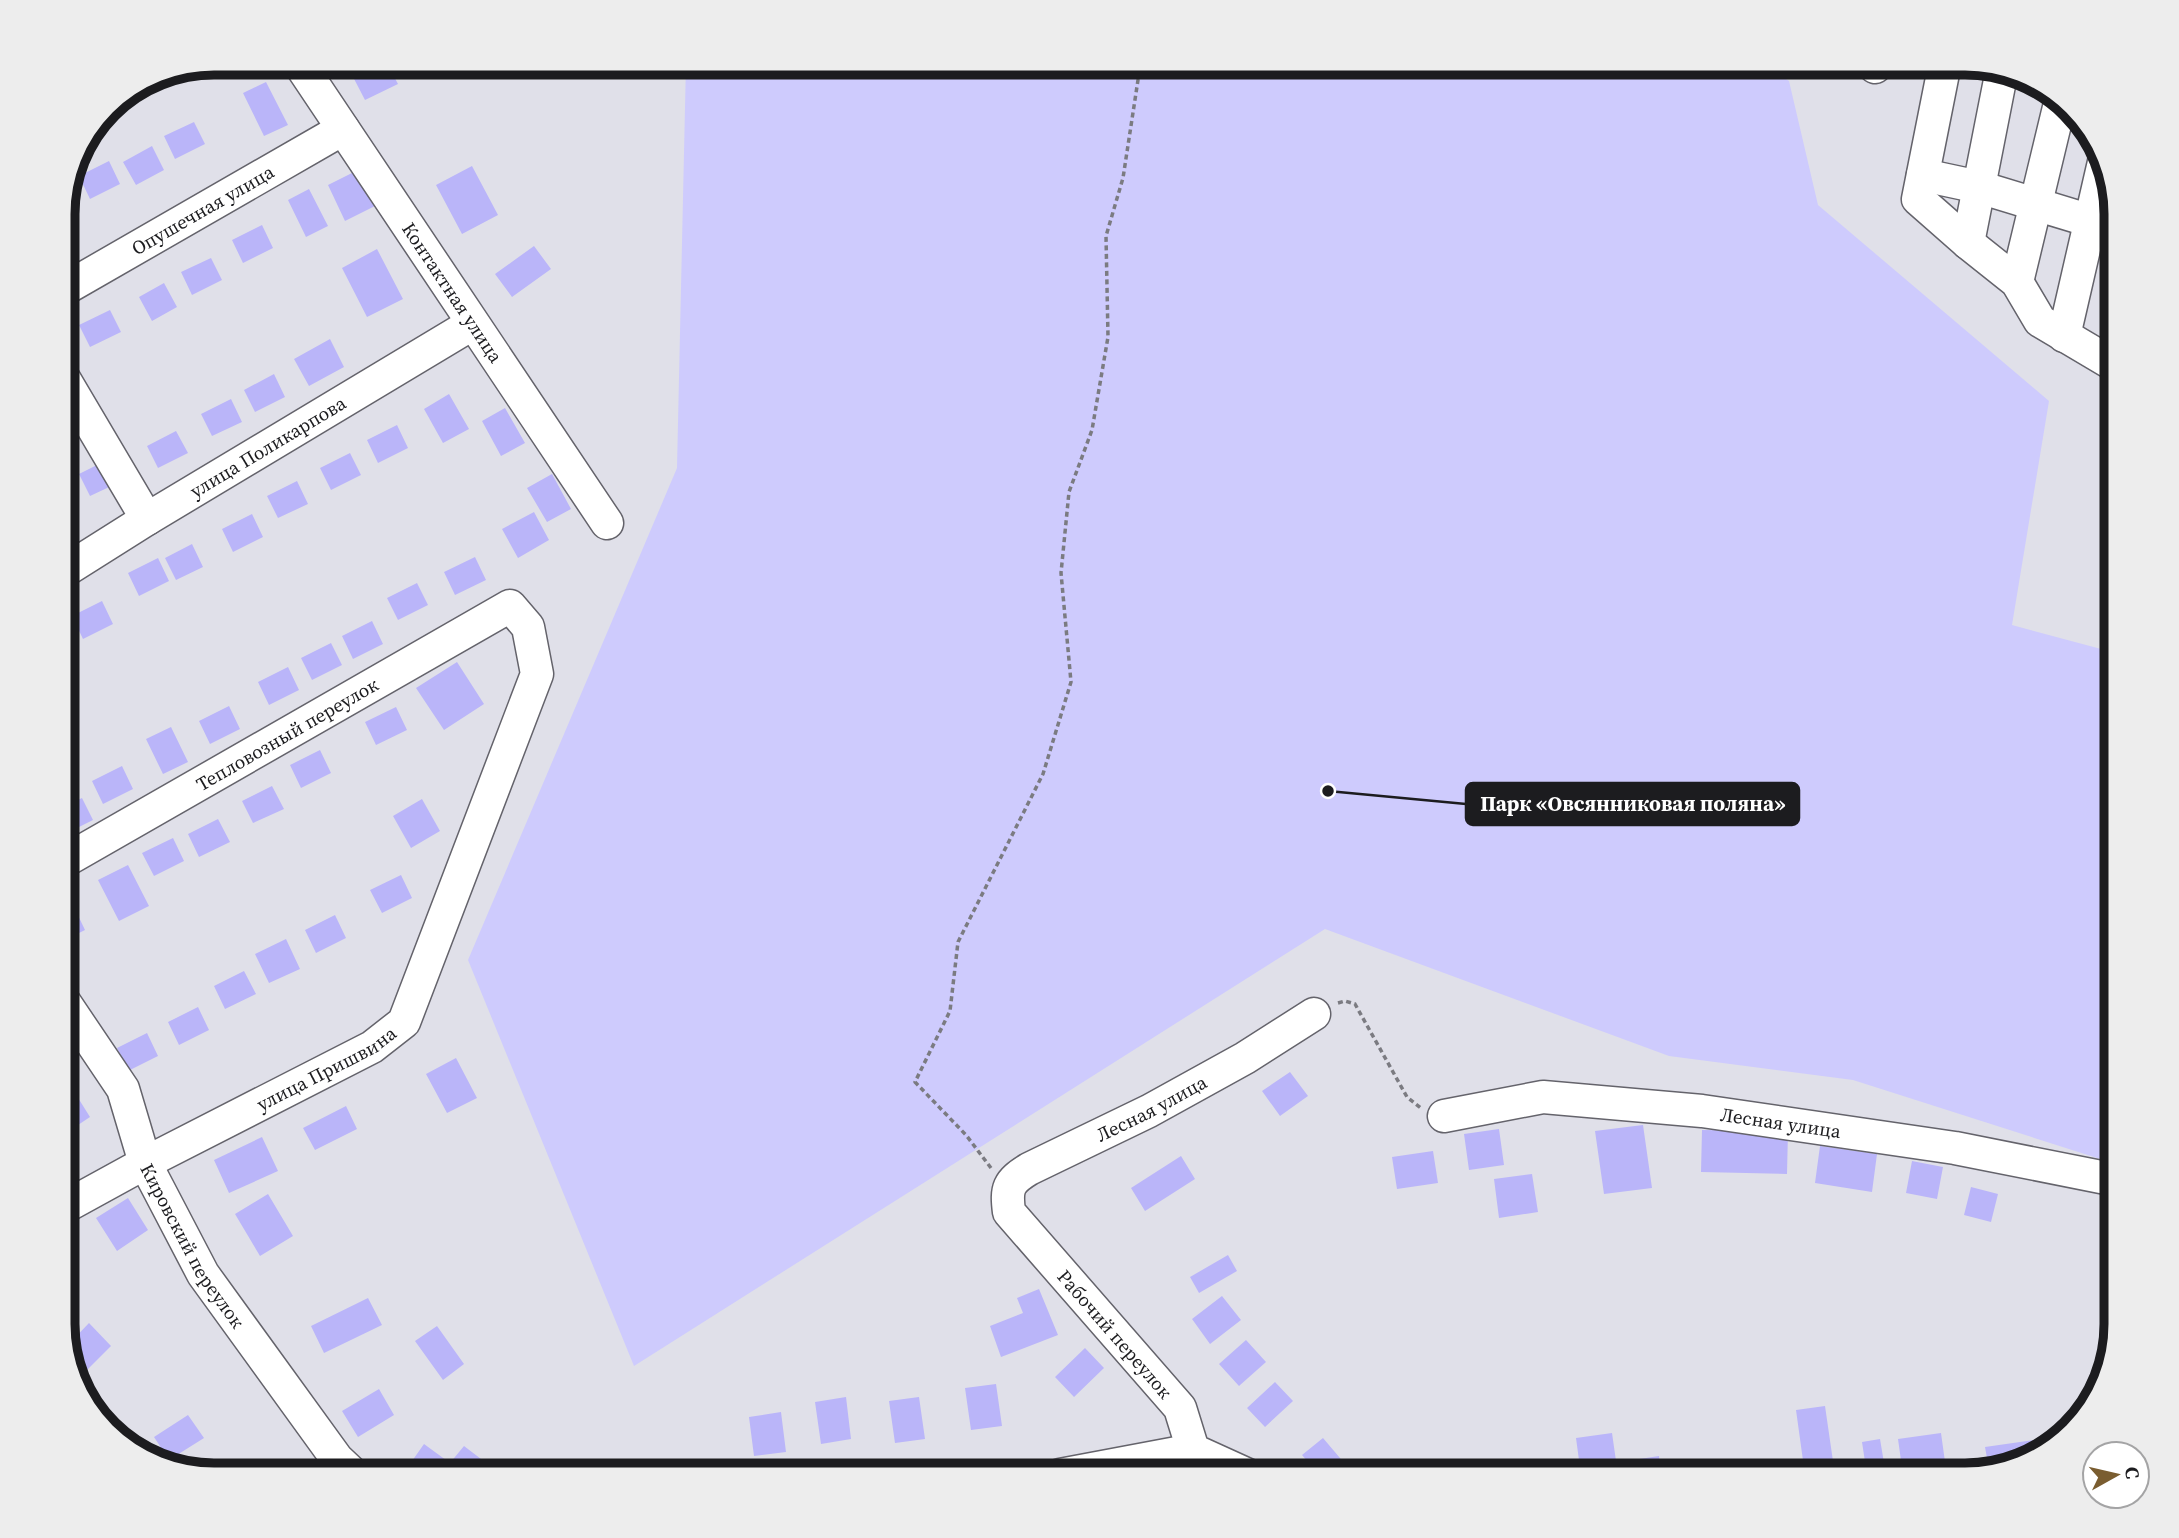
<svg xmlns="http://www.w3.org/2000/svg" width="2179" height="1538" font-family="'Source Serif 4',serif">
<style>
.green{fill:#cecbfd}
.building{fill:#bab5f9}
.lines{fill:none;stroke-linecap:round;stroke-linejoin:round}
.minor-casing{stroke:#64636b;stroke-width:35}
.path{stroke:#7b7b81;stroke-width:3.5;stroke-dasharray:5 3.5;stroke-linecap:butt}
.minor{stroke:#fff;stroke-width:32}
.labels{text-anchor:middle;stroke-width:7;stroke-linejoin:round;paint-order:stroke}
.street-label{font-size:19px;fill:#1c1c1f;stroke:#fff}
.rim{fill:none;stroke:#1c1c1f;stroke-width:9}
.leader{fill:none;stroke:#1c1c1f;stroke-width:2.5}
.callout-dot{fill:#1c1c1f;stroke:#fff;stroke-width:2.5}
.callout{fill:#1c1c1f;stroke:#1c1c1f;stroke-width:2.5}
.callout-label{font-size:21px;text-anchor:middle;font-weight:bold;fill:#fff}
</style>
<rect width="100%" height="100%" fill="#e0e0e9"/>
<path class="green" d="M 686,63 L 1762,63 L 1789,81 L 1818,205 L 2049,401 L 2012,625 L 2116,653 L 2116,1164 L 1853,1080 L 1669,1056 L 1325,929 L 634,1366 L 468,960 L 677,468 Z"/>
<path class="building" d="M 372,63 L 387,63 L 398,84 L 365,100 L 351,73 Z
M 266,82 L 288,125 L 264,136 L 243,93 Z
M 194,122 L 205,144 L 175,159 L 164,136 Z
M 152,146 L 164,170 L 136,185 L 123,162 Z
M 109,161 L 120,184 L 90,199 L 79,176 Z
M 472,166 L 498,215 L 462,234 L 436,185 Z
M 358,170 L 375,206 L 345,221 L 328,185 Z
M 309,189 L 328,226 L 306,237 L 288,200 Z
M 262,225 L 273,248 L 243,263 L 232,240 Z
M 534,246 L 551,269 L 512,297 L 495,274 Z
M 377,249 L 403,299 L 367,317 L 342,268 Z
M 211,258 L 222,280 L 192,295 L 181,272 Z
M 164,283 L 177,307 L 152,321 L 139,297 Z
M 110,310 L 121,332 L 90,347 L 79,325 Z
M 330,339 L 344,367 L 309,386 L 294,359 Z
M 274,374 L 285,397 L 255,412 L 244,390 Z
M 449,394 L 469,429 L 443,443 L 424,409 Z
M 231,399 L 242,422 L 212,436 L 201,414 Z
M 505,408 L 525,443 L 501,456 L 482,421 Z
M 397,425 L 408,448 L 378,463 L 367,440 Z
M 176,431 L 188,453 L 158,468 L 147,446 Z
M 350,453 L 361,475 L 331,490 L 320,468 Z
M 109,459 L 120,482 L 90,496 L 79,474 Z
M 552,474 L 571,509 L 547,522 L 527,488 Z
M 297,481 L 308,504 L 278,518 L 267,496 Z
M 63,500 L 74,522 L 63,528 Z
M 534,512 L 549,540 L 518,558 L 502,529 Z
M 252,514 L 263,537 L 233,552 L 222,529 Z
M 192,544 L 203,567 L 176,580 L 165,558 Z
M 475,557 L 486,580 L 455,595 L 444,572 Z
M 158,558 L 169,581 L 139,596 L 128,573 Z
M 417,583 L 428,605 L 398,620 L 387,598 Z
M 102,601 L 113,624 L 83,639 L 72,616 Z
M 372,621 L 383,644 L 353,659 L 342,636 Z
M 331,643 L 342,665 L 312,680 L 301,658 Z
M 457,662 L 484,704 L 444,730 L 416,688 Z
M 288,667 L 299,690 L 269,705 L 258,682 Z
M 229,706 L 240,729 L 210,744 L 199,721 Z
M 396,707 L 407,730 L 376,745 L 365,722 Z
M 171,727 L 188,762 L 163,774 L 146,739 Z
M 320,750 L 331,773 L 301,788 L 290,765 Z
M 122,766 L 133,789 L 103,804 L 92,781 Z
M 272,786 L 284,809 L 253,823 L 242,801 Z
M 82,798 L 93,820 L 63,835 L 63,807 Z
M 422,799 L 440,831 L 411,848 L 393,816 Z
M 218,819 L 230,842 L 199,857 L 188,834 Z
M 173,838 L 184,861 L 154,876 L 142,853 Z
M 128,865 L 149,906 L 119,921 L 98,880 Z
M 401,875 L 412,898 L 382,913 L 370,890 Z
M 74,907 L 85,930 L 63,941 L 63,913 Z
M 335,915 L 346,938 L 316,953 L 305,930 Z
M 286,939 L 300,969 L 269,983 L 255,954 Z
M 244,971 L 256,994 L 225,1009 L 214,986 Z
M 198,1007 L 209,1030 L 179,1045 L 168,1022 Z
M 147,1033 L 158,1056 L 128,1071 L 117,1048 Z
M 456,1058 L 477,1098 L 447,1113 L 426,1074 Z
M 1290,1072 L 1308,1096 L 1280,1116 L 1262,1091 Z
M 75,1093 L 90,1117 L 63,1135 L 63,1100 Z
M 346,1106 L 357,1129 L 315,1150 L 303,1128 Z
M 1643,1125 L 1652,1188 L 1604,1194 L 1595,1131 Z
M 1499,1129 L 1504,1165 L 1469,1170 L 1464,1134 Z
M 1702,1130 L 1788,1131 L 1787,1174 L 1701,1172 Z
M 262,1137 L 278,1171 L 229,1193 L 214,1160 Z
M 1820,1146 L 1877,1154 L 1872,1192 L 1815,1183 Z
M 1433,1151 L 1438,1183 L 1397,1189 L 1392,1157 Z
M 1181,1156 L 1195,1179 L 1145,1211 L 1131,1188 Z
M 1912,1161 L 1943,1167 L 1937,1199 L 1906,1193 Z
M 1532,1174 L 1538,1212 L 1499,1218 L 1494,1179 Z
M 1971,1187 L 1998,1194 L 1991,1222 L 1964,1215 Z
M 268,1194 L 293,1236 L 260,1256 L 235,1214 Z
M 128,1198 L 148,1230 L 117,1251 L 96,1218 Z
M 1228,1255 L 1237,1271 L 1199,1293 L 1190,1277 Z
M 1039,1289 L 1058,1335 L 1001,1357 L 990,1326 L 1023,1313 L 1017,1298 Z
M 1222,1296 L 1241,1320 L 1210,1344 L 1192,1319 Z
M 368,1298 L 382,1325 L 324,1353 L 311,1326 Z
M 89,1323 L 111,1346 L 86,1371 L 69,1354 L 67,1346 Z
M 437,1326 L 464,1364 L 443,1380 L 415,1341 Z
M 1246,1340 L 1266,1362 L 1239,1386 L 1219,1364 Z
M 1085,1348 L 1104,1368 L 1074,1397 L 1055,1377 Z
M 1275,1382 L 1293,1401 L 1265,1427 L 1247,1408 Z
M 996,1384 L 1002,1426 L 971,1430 L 965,1388 Z
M 379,1389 L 394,1415 L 358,1437 L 342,1411 Z
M 846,1397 L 851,1439 L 821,1444 L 815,1402 Z
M 919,1397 L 925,1439 L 895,1443 L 889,1401 Z
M 1825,1406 L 1835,1475 L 1805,1475 L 1796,1410 Z
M 781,1412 L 786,1452 L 754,1456 L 749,1417 Z
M 188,1415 L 204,1438 L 169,1460 L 154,1437 Z
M 1612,1433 L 1618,1475 L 1581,1475 L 1576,1438 Z
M 1941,1433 L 1946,1469 L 1903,1475 L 1898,1439 Z
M 2054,1437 L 2055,1441 L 2032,1459 L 1989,1469 L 1985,1447 Z
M 1323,1438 L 1351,1471 L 1345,1475 L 1319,1475 L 1302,1455 Z
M 1880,1439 L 1886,1475 L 1867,1475 L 1862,1442 Z
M 424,1444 L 450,1463 L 464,1446 L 502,1475 L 411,1475 L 405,1471 Z
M 1659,1456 L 1661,1475 L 1635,1475 L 1633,1460 Z
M 1503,1459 L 1506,1475 L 1474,1475 L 1472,1464 Z
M 1720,1465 L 1722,1475 L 1687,1475 L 1687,1470 Z"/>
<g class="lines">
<g class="minor-casing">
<g id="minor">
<path id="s1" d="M 299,63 L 607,523"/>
<path d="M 1945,63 L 1918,199 L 1968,243 L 2017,282 L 2040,321 L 2116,366"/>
<path d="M 1875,67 L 1876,63"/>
<path d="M 1923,175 L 1979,187 L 2091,221 L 2116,232"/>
<path d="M 1968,243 L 2001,75"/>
<path d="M 2017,282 L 2061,99"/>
<path id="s2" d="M 63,290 L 343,129"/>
<path d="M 2064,336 L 2104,162"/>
<path d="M 63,377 L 147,519"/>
<path id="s3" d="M 63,572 L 147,519 L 472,324"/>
<path id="s4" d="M 63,1000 L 123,1089 L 145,1163 L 203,1274 L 337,1459 L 354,1475"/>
<path id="s5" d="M 1444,1116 L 1543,1097 L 1702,1111 L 1955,1148 L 2116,1180"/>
<path id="s6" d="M 63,1208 L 145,1163 L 372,1047 L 404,1022 L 537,674 L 528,627 L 510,606 L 63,862"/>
<path d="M 1060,1475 L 1193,1450"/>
<path id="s7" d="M 1248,1475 L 1193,1450 L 1180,1408 L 1009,1212 C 1006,1188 1008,1182 1029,1169 L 1149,1111 L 1245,1058 L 1314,1014"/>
</g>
</g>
<path class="path" d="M 1338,1003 L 1345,1001 L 1355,1004 L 1407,1097 L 1422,1109
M 991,1168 L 966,1135 L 915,1082 L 950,1011 L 958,942 L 1043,774 L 1071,682 L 1061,573 L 1069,492 L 1092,430 L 1108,337 L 1106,236 L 1123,178 L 1138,80 L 1144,63"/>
<use href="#minor" class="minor"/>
</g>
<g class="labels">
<g class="street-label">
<text dy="7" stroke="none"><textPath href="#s2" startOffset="161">Опушечная улица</textPath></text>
<text dy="7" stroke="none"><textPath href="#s1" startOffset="276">Контактная улица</textPath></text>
<text dy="7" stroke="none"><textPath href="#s3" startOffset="240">улица Поликарпова</textPath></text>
<text transform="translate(287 734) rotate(-30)" y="7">Тепловозный переулок</text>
<text dy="7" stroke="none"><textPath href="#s6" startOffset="298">улица Пришвина</textPath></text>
<text dy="7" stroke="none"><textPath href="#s7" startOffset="553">Лесная улица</textPath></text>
<text dy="7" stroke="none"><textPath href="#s5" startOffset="340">Лесная улица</textPath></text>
<text dy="7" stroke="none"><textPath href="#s4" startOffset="280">Кировский переулок</textPath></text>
<text transform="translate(1115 1334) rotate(49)" y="7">Рабочий переулок</text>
</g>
</g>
<path d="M0 0H2179V1538H0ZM214 75H1965A139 139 0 0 1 2104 214V1324A139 139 0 0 1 1965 1463H214A139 139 0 0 1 75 1324V214A139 139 0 0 1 214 75Z" fill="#ededed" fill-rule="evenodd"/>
<path class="rim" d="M214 75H1965A139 139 0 0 1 2104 214V1324A139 139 0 0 1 1965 1463H214A139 139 0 0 1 75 1324V214A139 139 0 0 1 214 75Z"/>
<path class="leader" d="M1328 791L1466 804"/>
<circle class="callout-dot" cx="1328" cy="791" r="7"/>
<rect class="callout" x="1466" y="783" width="333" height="42" rx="7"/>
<g class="callout-label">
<text x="1633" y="811">Парк «Овсянниковая поляна»</text>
</g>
<g transform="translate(2116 1475) rotate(82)"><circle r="33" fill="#ffffff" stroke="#a4a4a5" stroke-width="2"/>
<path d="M0-5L12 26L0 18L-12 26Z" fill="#7a5d30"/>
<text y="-10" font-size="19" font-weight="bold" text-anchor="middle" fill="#1c1c1f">С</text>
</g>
</svg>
